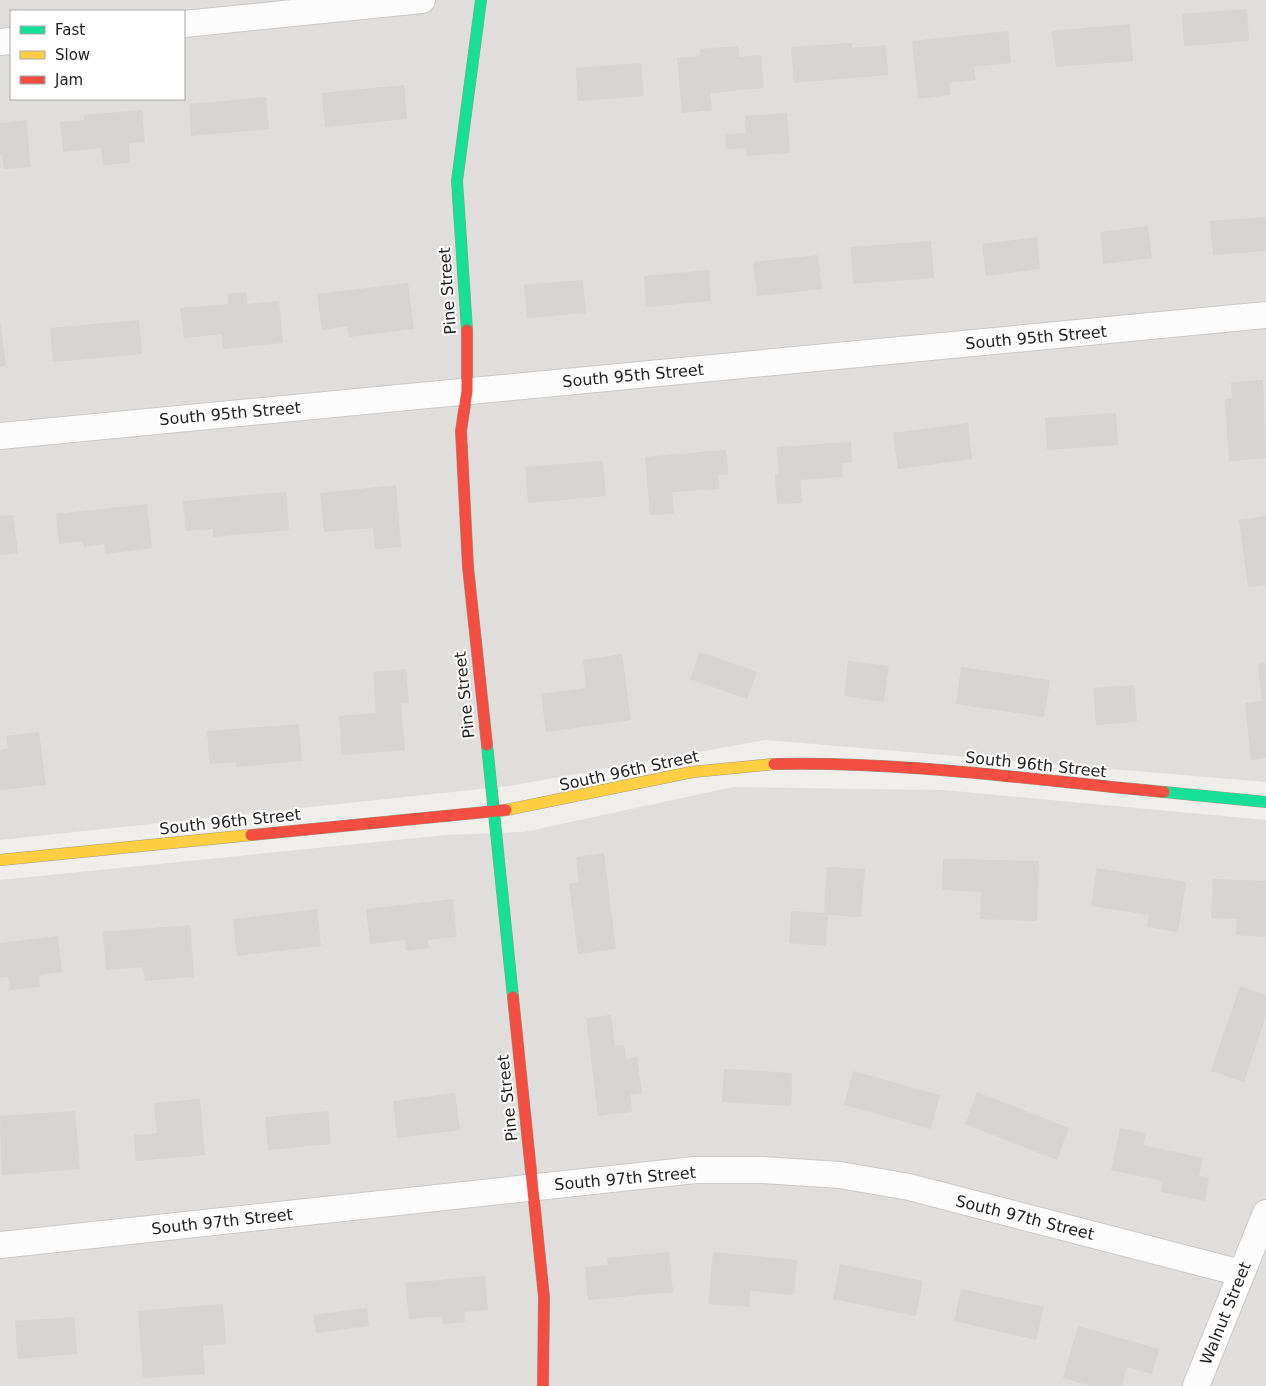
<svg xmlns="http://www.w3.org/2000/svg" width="1266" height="1386" font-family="'DejaVu Sans',sans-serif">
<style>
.residential{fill:#dfdedc;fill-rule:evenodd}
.building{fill:#d7d4d2}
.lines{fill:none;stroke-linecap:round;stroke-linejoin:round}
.street-casing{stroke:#c9c8c7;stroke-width:28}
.fast-casing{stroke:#999a82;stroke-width:12}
.slow-casing{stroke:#999a82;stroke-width:12}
.jam-casing{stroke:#999a82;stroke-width:12}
.street{stroke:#fdfcfc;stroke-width:26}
.fast{stroke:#16e098;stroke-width:11}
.slow{stroke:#ffcf43;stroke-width:11}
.jam{stroke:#f24e42;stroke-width:11}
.labels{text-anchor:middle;stroke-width:4;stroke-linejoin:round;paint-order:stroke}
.street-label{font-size:16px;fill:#222;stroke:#fff}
</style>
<rect width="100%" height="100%" fill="#f0eeeb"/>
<path class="residential" d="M 0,0 L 1266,0 L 1266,782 L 766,740 L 509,786 L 0,840 ZM 11,11 L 184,11 L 184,99 L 11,99 Z
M 733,787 L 943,790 L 1266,820 L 1266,1386 L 0,1386 L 0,880 L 446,835 L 524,832 Z"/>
<path class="building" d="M 1247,9 L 1249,41 L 1184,46 L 1182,14 Z
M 1130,24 L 1133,61 L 1056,67 L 1052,31 Z
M 1008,31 L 1011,63 L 974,67 L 976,80 L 949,83 L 950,95 L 918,99 L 912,41 Z
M 852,43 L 852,48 L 886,45 L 888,75 L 794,83 L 791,47 Z
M 738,46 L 739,57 L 761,55 L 764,88 L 710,93 L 712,110 L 682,113 L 677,58 L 700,56 L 700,49 Z
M 641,63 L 644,96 L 578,101 L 576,68 Z
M 404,85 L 407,119 L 325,127 L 322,93 Z
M 266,97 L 269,129 L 191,136 L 189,104 Z
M 142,110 L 145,142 L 129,143 L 130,163 L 103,165 L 101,148 L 63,152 L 60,122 L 84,120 L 84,115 Z
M 787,113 L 790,153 L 747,156 L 746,148 L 726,149 L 725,134 L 746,133 L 745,116 Z
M 26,120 L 31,167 L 4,169 L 2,155 L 0,155 L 0,123 Z
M 1266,217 L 1266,251 L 1213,255 L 1210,221 Z
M 1148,226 L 1152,258 L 1103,264 L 1100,232 Z
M 1037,237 L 1040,269 L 986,276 L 982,244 Z
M 931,241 L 934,278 L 853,284 L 851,247 Z
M 818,255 L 822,289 L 757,296 L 753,262 Z
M 709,270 L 711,301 L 646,307 L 644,276 Z
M 583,280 L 586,313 L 527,318 L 524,285 Z
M 408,283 L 414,329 L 349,337 L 347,326 L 322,330 L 317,294 Z
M 246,292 L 247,304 L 279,301 L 283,343 L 223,349 L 222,334 L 184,338 L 180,308 L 228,304 L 228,294 Z
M 139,320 L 142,354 L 53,362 L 50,328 Z
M 0,321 L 6,366 L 0,367 Z
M 1263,380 L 1266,458 L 1229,461 L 1225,399 L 1232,398 L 1231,382 Z
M 1116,413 L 1118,445 L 1047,450 L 1045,418 Z
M 968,423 L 972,459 L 898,469 L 893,433 Z
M 851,442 L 852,462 L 842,463 L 843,477 L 800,480 L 802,503 L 777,504 L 775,474 L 779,474 L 777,447 Z
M 726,450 L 728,474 L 718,475 L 719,489 L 672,492 L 674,514 L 650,515 L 645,457 Z
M 603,461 L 606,496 L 528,503 L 525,467 Z
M 396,485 L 401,547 L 375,549 L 373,528 L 324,532 L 320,493 Z
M 286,492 L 289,530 L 213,537 L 213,529 L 186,531 L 183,501 Z
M 147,504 L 152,548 L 105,554 L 104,544 L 84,547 L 83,541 L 59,544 L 56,514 Z
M 13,515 L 18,553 L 0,555 L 0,516 Z
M 1266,516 L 1266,585 L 1248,587 L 1239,520 Z
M 700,652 L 757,672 L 747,699 L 690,679 Z
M 622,654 L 631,720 L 546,732 L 541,694 L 586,688 L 583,660 Z
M 848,661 L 889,666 L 884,702 L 844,696 Z
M 1266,663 L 1266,758 L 1251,760 L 1245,703 L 1262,701 L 1258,664 Z
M 961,667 L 1050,680 L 1044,717 L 956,704 Z
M 406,669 L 409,703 L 401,703 L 405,750 L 342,755 L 339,716 L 376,713 L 373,672 Z
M 1134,685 L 1137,722 L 1096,725 L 1093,688 Z
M 299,724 L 302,761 L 236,767 L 236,762 L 210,764 L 207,731 Z
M 39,732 L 46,785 L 0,790 L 0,750 L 8,749 L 6,736 Z
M 604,853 L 616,949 L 578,954 L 569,884 L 579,882 L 576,857 Z
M 943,859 L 1039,861 L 1037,921 L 980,919 L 981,892 L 942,890 Z
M 827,867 L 865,869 L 861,917 L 828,915 L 826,946 L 789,943 L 791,911 L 824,913 Z
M 1097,868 L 1186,882 L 1178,932 L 1147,927 L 1149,915 L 1091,906 Z
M 1213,879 L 1266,881 L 1266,937 L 1236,935 L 1237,919 L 1211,918 Z
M 453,899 L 457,937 L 428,940 L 429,948 L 406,951 L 405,940 L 370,944 L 366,909 Z
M 317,909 L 321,946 L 237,956 L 233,919 Z
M 190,925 L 194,977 L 145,981 L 143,967 L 106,970 L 103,932 Z
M 58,936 L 62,972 L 39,975 L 40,987 L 10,990 L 8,977 L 0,978 L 0,943 Z
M 1240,986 L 1266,995 L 1266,1016 L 1244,1082 L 1211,1071 Z
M 611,1015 L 615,1046 L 624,1045 L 626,1059 L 637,1057 L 642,1093 L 630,1095 L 632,1112 L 598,1116 L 586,1018 Z
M 724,1069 L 792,1073 L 791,1106 L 722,1102 Z
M 853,1071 L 940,1095 L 931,1129 L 844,1105 Z
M 977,1092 L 1069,1128 L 1057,1160 L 965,1124 Z
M 455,1093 L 460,1130 L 397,1138 L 393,1101 Z
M 200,1099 L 205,1155 L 136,1161 L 134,1135 L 157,1133 L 154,1103 Z
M 75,1111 L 80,1169 L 2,1175 L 0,1116 Z
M 328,1111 L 331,1144 L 268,1150 L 265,1117 Z
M 1120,1128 L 1146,1133 L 1143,1145 L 1203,1158 L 1199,1176 L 1209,1179 L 1205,1201 L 1161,1192 L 1163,1181 L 1111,1170 Z
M 669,1252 L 673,1292 L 588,1300 L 585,1267 L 608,1265 L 607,1258 Z
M 713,1252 L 797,1260 L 794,1295 L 750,1291 L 749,1307 L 708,1304 Z
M 840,1264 L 923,1281 L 916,1316 L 833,1299 Z
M 485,1276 L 488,1310 L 464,1312 L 465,1322 L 443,1324 L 442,1316 L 409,1319 L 405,1283 Z
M 961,1289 L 1044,1307 L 1036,1340 L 954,1321 Z
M 223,1304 L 226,1344 L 203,1346 L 205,1374 L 143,1378 L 138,1311 Z
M 367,1308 L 369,1326 L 316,1333 L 313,1315 Z
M 74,1317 L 77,1354 L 18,1359 L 15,1321 Z
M 1078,1326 L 1159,1349 L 1152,1374 L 1127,1367 L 1122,1386 L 1091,1386 L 1063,1378 Z"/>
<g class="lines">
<g class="street-casing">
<path id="street" d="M 184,24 L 422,0
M 0,42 L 11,41
M 0,436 L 1266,315
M 0,1245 L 695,1170 L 762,1170 L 840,1175 L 909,1187 L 1241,1273
M 1196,1386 L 1266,1213"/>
</g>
<g class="fast-casing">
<path id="fast" d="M 467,330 L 457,181 L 481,0
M 487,745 L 513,997
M 1164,792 L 1266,802"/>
</g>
<g class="slow-casing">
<path id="slow" d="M 506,810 L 692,772 L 774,764
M 0,860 L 251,835"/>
</g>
<g class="jam-casing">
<path id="jam" d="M 467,330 L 467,391 L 461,431 L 468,567 L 487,745
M 774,764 C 904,761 1034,780 1164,792
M 251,835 L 506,810
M 513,997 L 544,1297 L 543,1386"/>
</g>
<use href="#street" class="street"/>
<use href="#fast" class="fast"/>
<use href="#slow" class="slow"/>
<use href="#jam" class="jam"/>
</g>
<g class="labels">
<g class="street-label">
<text transform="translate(447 291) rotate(-94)" y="6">Pine Street</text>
<text transform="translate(1036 337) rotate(-5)" y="6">South 95th Street</text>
<text transform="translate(633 375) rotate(-5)" y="6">South 95th Street</text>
<text transform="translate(230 413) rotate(-5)" y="6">South 95th Street</text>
<text transform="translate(464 695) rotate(-96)" y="6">Pine Street</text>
<text transform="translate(1036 764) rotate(6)" y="6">South 96th Street</text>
<text transform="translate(629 770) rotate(-12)" y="6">South 96th Street</text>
<text transform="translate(230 821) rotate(-6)" y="6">South 96th Street</text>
<text transform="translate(507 1098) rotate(-96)" y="6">Pine Street</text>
<text transform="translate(625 1178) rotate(-5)" y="6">South 97th Street</text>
<text transform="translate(1025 1217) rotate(14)" y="6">South 97th Street</text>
<text transform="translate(222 1221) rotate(-6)" y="6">South 97th Street</text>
<text transform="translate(1225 1313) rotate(-68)" y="6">Walnut Street</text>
</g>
</g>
<rect x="10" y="10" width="175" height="90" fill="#ffffff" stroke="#a7a7a7"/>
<rect x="20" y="26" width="25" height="8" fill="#16e098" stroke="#a7a7a7"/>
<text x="55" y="35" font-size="15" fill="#222222">Fast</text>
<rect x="20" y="51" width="25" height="8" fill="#ffcf43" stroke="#a7a7a7"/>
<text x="55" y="60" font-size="15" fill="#222222">Slow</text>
<rect x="20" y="76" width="25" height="8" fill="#f24e42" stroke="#a7a7a7"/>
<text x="55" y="85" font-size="15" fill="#222222">Jam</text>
</svg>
